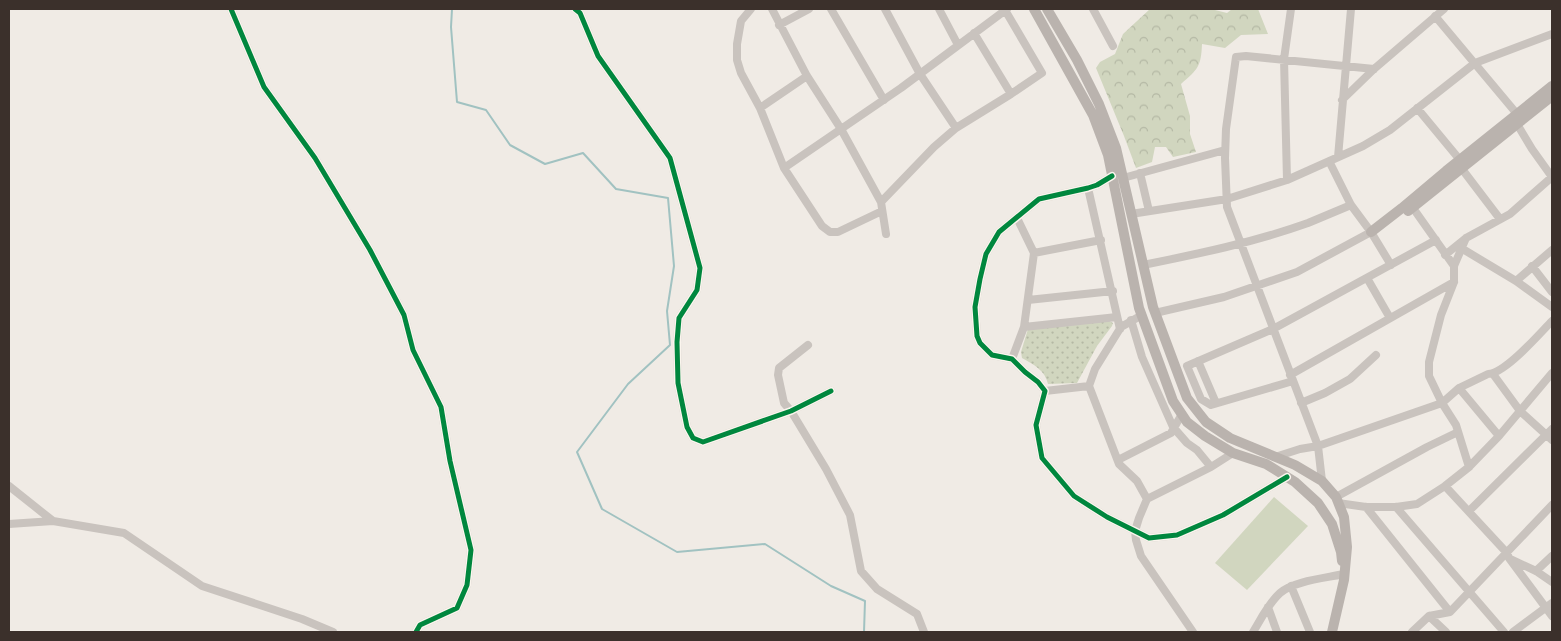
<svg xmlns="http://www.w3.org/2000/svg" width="1561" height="641" font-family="'Exo 2',sans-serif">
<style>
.forest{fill:url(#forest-crowns)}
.park{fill:url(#park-dots)}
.pitch{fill:#d1d6bf}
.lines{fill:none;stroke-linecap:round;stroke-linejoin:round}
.stream{stroke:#a1c2c1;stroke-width:2}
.street{stroke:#c9c3be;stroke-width:8}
.secondary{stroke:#bab3ae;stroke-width:10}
.cycleway-casing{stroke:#fbf5ee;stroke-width:8}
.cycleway{stroke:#00873e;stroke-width:5}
</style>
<defs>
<pattern id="forest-crowns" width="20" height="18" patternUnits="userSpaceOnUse" patternTransform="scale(1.25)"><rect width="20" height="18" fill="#d1d6bf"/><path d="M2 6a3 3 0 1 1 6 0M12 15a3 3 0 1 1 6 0" fill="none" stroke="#b4b8a4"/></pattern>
<pattern id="park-dots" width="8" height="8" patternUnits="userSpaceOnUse" patternTransform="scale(1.25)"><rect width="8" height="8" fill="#d1d6bf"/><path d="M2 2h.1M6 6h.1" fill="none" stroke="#b4b8a4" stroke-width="1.8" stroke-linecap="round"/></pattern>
</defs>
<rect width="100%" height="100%" fill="#f0ebe5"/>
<path class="forest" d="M 1150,9 L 1211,9 L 1227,13 L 1232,9 L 1258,9 L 1268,34 L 1241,35 L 1225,48 L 1202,44 C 1201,67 1198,69 1181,84 L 1190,116 L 1190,134 L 1196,152 L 1173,157 L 1166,147 L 1155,147 L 1152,162 L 1136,168 L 1124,136 L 1096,68 L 1100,62 L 1115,54 L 1123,34 Z"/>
<path class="park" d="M 1109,321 L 1113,323 L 1112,326 L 1097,346 L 1077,383 L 1048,384 C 1045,370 1034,365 1022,358 L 1021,352 L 1028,329 Z"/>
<path class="pitch" d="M 1274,497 L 1308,526 L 1247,590 L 1215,563 Z"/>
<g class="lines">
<path class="stream" d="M 452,9 L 451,27 L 457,102 L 486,110 L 510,145 L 545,164 L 583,153 L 616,189 L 668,198 L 674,266 L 667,311 L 670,345 L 628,384 L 577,452 L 602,509 L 677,552 L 765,544 L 831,586 L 865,601 L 864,632"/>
<path class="street" d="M 231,9 L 264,87 L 315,158 L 370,250 L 404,315 L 413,350 L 441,407 L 450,461 L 471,550 L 467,585 L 457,608 L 420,625 L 416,632
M 575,9 L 580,13 L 598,56 L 670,158 L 700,268 L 697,290 L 679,318 L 677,342 L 678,383 L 687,427 L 693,438 L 703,442 L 791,411 L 831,391
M 751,9 L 741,21 L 737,44 L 737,60 L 741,73 L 760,108 L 784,168 L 822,226 L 830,232 L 838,232 L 882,211
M 772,9 L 807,76 L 841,129 L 881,202 L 886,234
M 831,9 L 884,100
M 885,9 L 920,74 L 956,128
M 939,9 L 958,45
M 1093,9 L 1113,46
M 1435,16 L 1517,114
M 779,25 L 809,9
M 974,33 L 1011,94
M 1342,100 L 1374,69 L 1444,9
M 760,108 L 807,76
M 1417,108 L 1460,160
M 1517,124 L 1532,149 L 1552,177
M 1338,157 L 1351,9
M 1329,161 L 1351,205 L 1371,232 L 1391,265
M 784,168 L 901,88 L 1007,9
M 1462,169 L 1500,219
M 1140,173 L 1149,211
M 1112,176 L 1097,185 L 1088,188 L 1039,199 L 999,232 L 986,254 L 980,279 L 975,307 L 977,336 L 980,343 L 992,355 L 1012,359 L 1025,372 L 1038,382 L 1045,391 L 1036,425 L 1042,458 L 1074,496 L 1107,517 L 1149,538 L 1177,535 L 1223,515 L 1287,477
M 1123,178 L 1225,150
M 1287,180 L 1284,59 L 1291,9
M 1088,188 L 1120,329
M 881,202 L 934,147 L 956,128 L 1011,94 L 1042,73 L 1005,10
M 1413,208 L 1454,266
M 1131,214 L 1227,199 L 1287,180 L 1363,146 L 1390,130 L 1475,63 L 1552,34
M 1466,238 L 1454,266 L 1454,282 L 1441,315 L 1429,362 L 1429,376 L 1442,403 L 1456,425 L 1469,467
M 1461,248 L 1516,281 L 1552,307
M 1034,253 L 1101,240
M 1445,255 L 1466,238 L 1510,214 L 1552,177
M 1143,265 C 1198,254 1255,242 1308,223 C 1322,217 1337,211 1351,205
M 1532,266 L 1552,292
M 1367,278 L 1390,318
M 1516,281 L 1552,250
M 1028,300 L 1113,291
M 1155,313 L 1224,297 L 1297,272 L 1371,232
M 1142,315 L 1121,327 L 1095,369 L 1089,386 L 1119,464 L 1137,481 L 1147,499
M 1131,320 L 1142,357 L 1173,427 L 1187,443 L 1197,450 L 1211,467
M 1024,327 L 1117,317
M 808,345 L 779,368 L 778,375 L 784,403 L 791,411 L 826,469 L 850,515 L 861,571 L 877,589 L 917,614 L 924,632
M 1012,359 L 1024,327 L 1034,253 L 1017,218
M 1198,361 L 1216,403
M 1493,374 L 1520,411 L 1552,440
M 1290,375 L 1454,282
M 1293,381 L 1211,405 L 1201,399 L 1187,366 L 1273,329 L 1436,240
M 1459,388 L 1499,436
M 1045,391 L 1089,386
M 1301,403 L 1325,393 L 1350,379 L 1376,355
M 1275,457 L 1300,449 L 1318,446 L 1442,403 L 1459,388 L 1488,374 C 1505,374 1540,333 1552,321
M 1118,460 L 1171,433 L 1182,414
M 1322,481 L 1318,446 L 1227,207 L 1225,158 L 1226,129 L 1236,57 L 1246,56 L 1374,69
M 9,486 L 53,521
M 1445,486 L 1507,553 L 1509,558 L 1552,616
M 1336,497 L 1427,447 L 1458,432
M 1338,503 L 1366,507 L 1396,507 L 1417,504 L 1445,486 L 1469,467 L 1499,436 L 1552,373
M 1366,507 L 1450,612
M 1396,507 L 1504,632
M 1469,511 L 1552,429
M 9,524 L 53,521 L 124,533 L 202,586 L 302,619 L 333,632
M 1510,559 L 1536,571 L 1552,582
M 1536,571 L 1552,556
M 1291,586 L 1310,632
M 1268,607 L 1277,632
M 1429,616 L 1446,632
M 1193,632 L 1141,556 L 1136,540 L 1135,531 L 1139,518 L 1147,499 L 1211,467 L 1233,453
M 1253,632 C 1261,619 1268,604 1280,593 C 1293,581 1326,578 1344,574
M 1412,632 L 1429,616 L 1450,612 L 1552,505
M 1513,632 L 1552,603"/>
<path class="secondary" d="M 1034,9 L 1093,115 L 1108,155 L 1139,308 L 1173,401 L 1187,422 L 1205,436 L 1233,453 L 1266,464 L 1295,482 L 1318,503 L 1332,524 L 1341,552 L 1342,561
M 1047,9 L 1077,60 L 1099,104 L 1116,148 L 1153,307 L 1187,398 L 1206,422 L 1230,438 L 1295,465 L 1322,481 L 1336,497 L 1344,517 L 1347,547 L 1344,580 L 1332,632
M 1408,211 L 1552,96
M 1371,232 L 1402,208 L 1446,171 L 1552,86"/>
<g class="cycleway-casing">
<path id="cycleway" d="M 231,9 L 264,87 L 315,158 L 370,250 L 404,315 L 413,350 L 441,407 L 450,461 L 471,550 L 467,585 L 457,608 L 420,625 L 416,632
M 575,9 L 580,13 L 598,56 L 670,158 L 700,268 L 697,290 L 679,318 L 677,342 L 678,383 L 687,427 L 693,438 L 703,442 L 791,411 L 831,391
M 1112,176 L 1097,185 L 1088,188 L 1039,199 L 999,232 L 986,254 L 980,279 L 975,307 L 977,336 L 980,343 L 992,355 L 1012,359 L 1025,372 L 1038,382 L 1045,391 L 1036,425 L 1042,458 L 1074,496 L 1107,517 L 1149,538 L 1177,535 L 1223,515 L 1287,477"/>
</g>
<use href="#cycleway" class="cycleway"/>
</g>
<rect width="1561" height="641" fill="none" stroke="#3b302b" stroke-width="20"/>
</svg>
